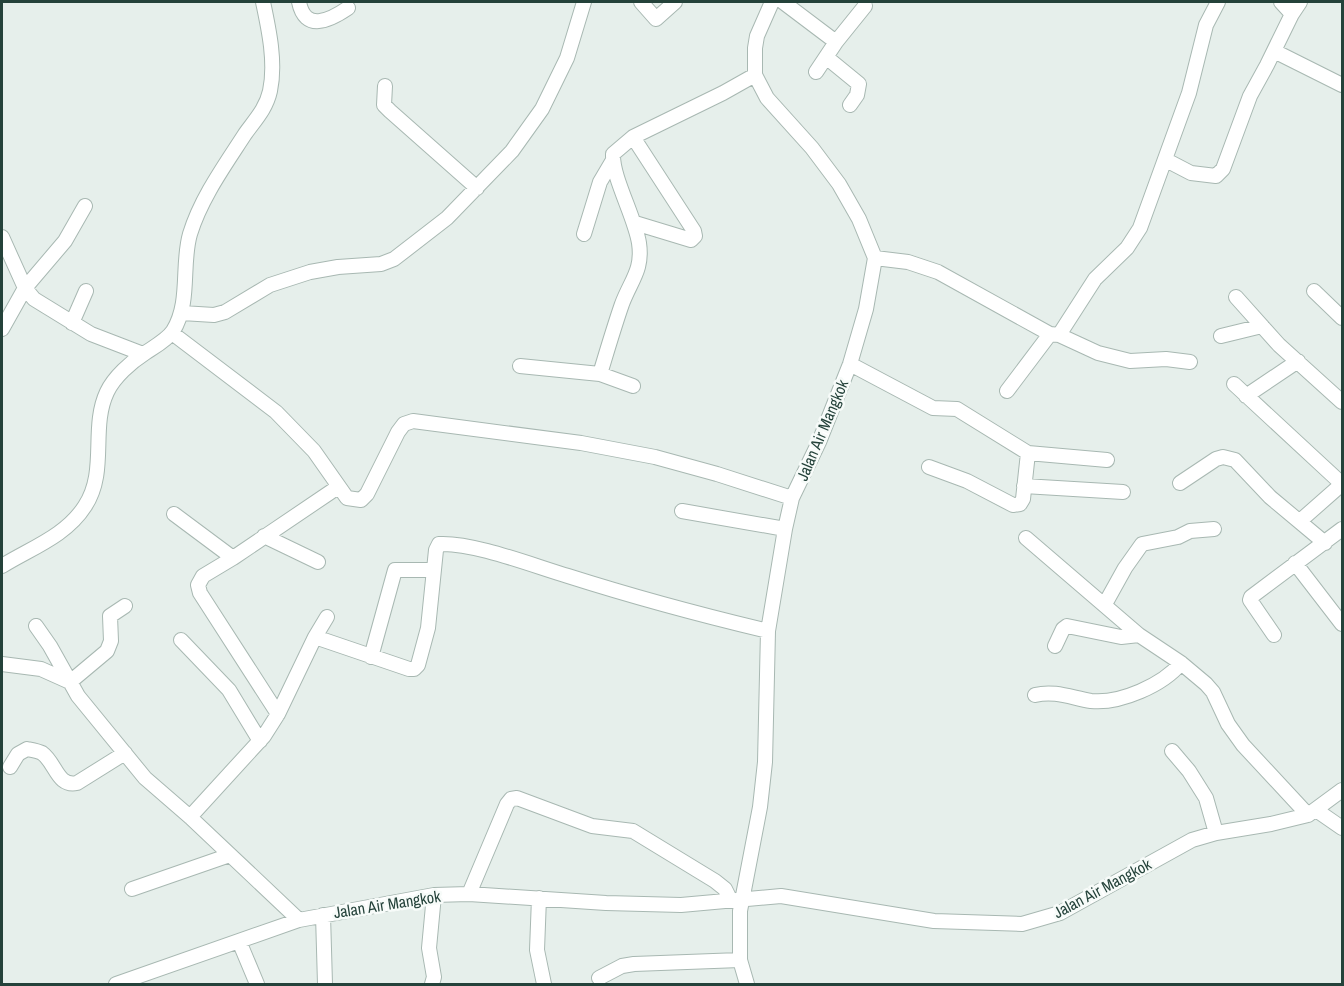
<svg xmlns="http://www.w3.org/2000/svg" width="1344" height="986" font-family="'Archivo Narrow',sans-serif">
<style>
.lines{fill:none;stroke-linecap:round;stroke-linejoin:round}
.street-casing{stroke:#a8b8b2;stroke-width:16}
.street{stroke:#fff;stroke-width:14}
.labels{text-anchor:middle;stroke-width:5;stroke-linejoin:round;paint-order:stroke}
.street-label{font-size:16px;fill:#24423a;stroke:#f7fbf9}
</style>
<rect width="100%" height="100%" fill="#e6efeb"/>
<g class="lines">
<g class="street-casing">
<path id="street" d="M 299,2 C 305,32 329,21 348,8
M 641,2 L 656,19 L 675,2
M 783,2 L 836,42
M 1281,2 L 1292,14 L 1300,2
M 1274,51 L 1342,85
M 826,57 L 859,84 L 857,95 L 850,105
M 816,72 L 836,42 L 865,6
M 385,86 L 384,105 L 390,111 L 477,188
M 633,137 L 694,231 L 695,236 L 691,240 L 635,223
M 1166,160 L 1191,173 L 1216,176 L 1223,169 L 1250,96 L 1267,65 L 1292,14
M 584,234 L 600,182 L 613,160
M 2,237 L 25,288 L 34,299 L 91,334 L 143,354
M 875,258 L 908,262 L 938,272 L 1050,334 L 1059,335 L 1095,279 L 1127,248 L 1140,228 L 1189,93 L 1206,25 L 1218,2
M 1314,291 L 1342,318
M 1236,297 L 1279,345 L 1342,402
M 182,313 L 214,315 L 225,312 L 270,285 L 310,272 L 338,267 L 381,264 L 394,259 L 447,218 L 512,151 L 542,109 L 567,58 L 584,2
M 72,323 L 86,291
M 2,329 L 25,288 L 65,241 L 85,206
M 172,333 L 276,412 L 314,451 L 347,498 L 361,500 L 367,494 L 398,432 L 404,424 L 413,421 L 581,443 L 655,457 L 717,474 L 792,498
M 1059,335 L 1098,353 L 1130,361 L 1166,359 L 1190,362
M 1221,336 L 1262,326
M 850,364 L 933,408 L 957,409 L 965,414 L 1028,453 L 1107,460
M 520,366 L 600,374 L 633,386
M 600,374 C 607,351 614,327 622,304 C 631,280 643,270 639,243 C 635,217 612,177 613,154 L 633,137 L 723,93 L 755,75
M 1234,384 L 1342,484
M 1007,391 L 1050,334
M 1246,396 L 1298,361
M 929,467 L 967,481 L 1013,505 L 1020,504 L 1023,499 L 1028,453
M 1180,483 L 1216,459 L 1223,457 L 1235,460 L 1270,497 L 1325,543
M 1024,486 L 1123,492
M 682,511 L 785,529
M 174,514 L 233,558
M 1300,521 L 1342,484
M 264,536 L 318,562
M 1026,538 L 1139,635 L 1181,663 L 1206,684 L 1213,692 L 1228,724 L 1243,745 L 1308,815
M 1295,563 L 1342,624
M 2,566 C 31,548 66,536 85,506 C 108,471 90,428 107,392 C 114,377 131,362 145,353 C 154,347 167,340 173,331 C 191,302 181,265 190,234 C 201,198 225,165 245,134 C 255,120 266,109 270,91 C 276,63 269,30 263,2
M 1105,604 L 1125,568 L 1142,544 L 1178,537 L 1190,531 L 1214,529
M 36,626 L 50,646 L 78,696 L 145,778 L 190,817 L 299,920
M 1274,635 L 1250,600 L 1251,597 L 1342,529
M 315,637 L 327,617
M 181,640 L 229,690 L 260,741
M 1055,646 L 1063,629 L 1067,626 L 1121,637 L 1139,635
M 371,657 L 395,570 L 434,570
M 2,664 L 41,669 L 70,682 L 107,651 L 111,641 L 110,616 L 125,606
M 1035,695 C 1055,690 1072,698 1091,701 C 1120,704 1163,685 1181,663
M 278,714 L 200,593 L 198,585 L 203,576 L 233,558 L 338,487
M 1172,751 L 1189,771 L 1206,798 L 1216,833
M 10,767 L 18,754 L 27,749 C 32,750 38,751 42,753 C 56,763 57,787 77,783 L 125,753
M 1316,810 L 1342,828
M 190,817 L 264,736 L 278,714 L 315,637 L 409,669 L 414,669 L 418,665 L 428,628 L 436,550 L 439,544 C 473,542 534,566 568,576 C 634,597 701,615 768,631
M 132,889 L 230,855
M 469,894 L 507,804 L 511,799 L 517,798 L 592,826 L 633,831 L 715,881 L 725,889 L 730,899
M 539,898 L 537,950 L 544,984
M 323,915 L 325,984
M 239,941 L 257,984
M 599,978 L 622,966 L 634,964 L 740,960
M 116,984 L 299,920 L 434,895 L 469,894 L 606,903 L 681,905 L 781,896 L 934,921 L 1022,924 L 1060,913 L 1192,840 L 1216,833 L 1271,824 L 1308,815 L 1342,790
M 432,984 L 434,977 L 429,948 L 434,895
M 747,984 L 740,960 L 740,911 L 760,807 L 765,762 L 768,631 L 785,529 L 792,498 L 819,442 L 850,364 L 866,309 L 875,258 L 859,219 L 839,184 L 812,148 L 767,98 L 755,75 L 755,48 L 757,36 L 772,2"/>
</g>
<use href="#street" class="street"/>
</g>
<g class="labels">
<g class="street-label">
<text transform="translate(822 430) rotate(-67)" y="6">Jalan Air Mangkok</text>
<text transform="translate(1102 888) rotate(-28)" y="6">Jalan Air Mangkok</text>
<text transform="translate(387 904) rotate(-9)" y="6">Jalan Air Mangkok</text>
</g>
</g>
<rect width="1344" height="986" fill="none" stroke="#24423a" stroke-width="6"/>
</svg>
